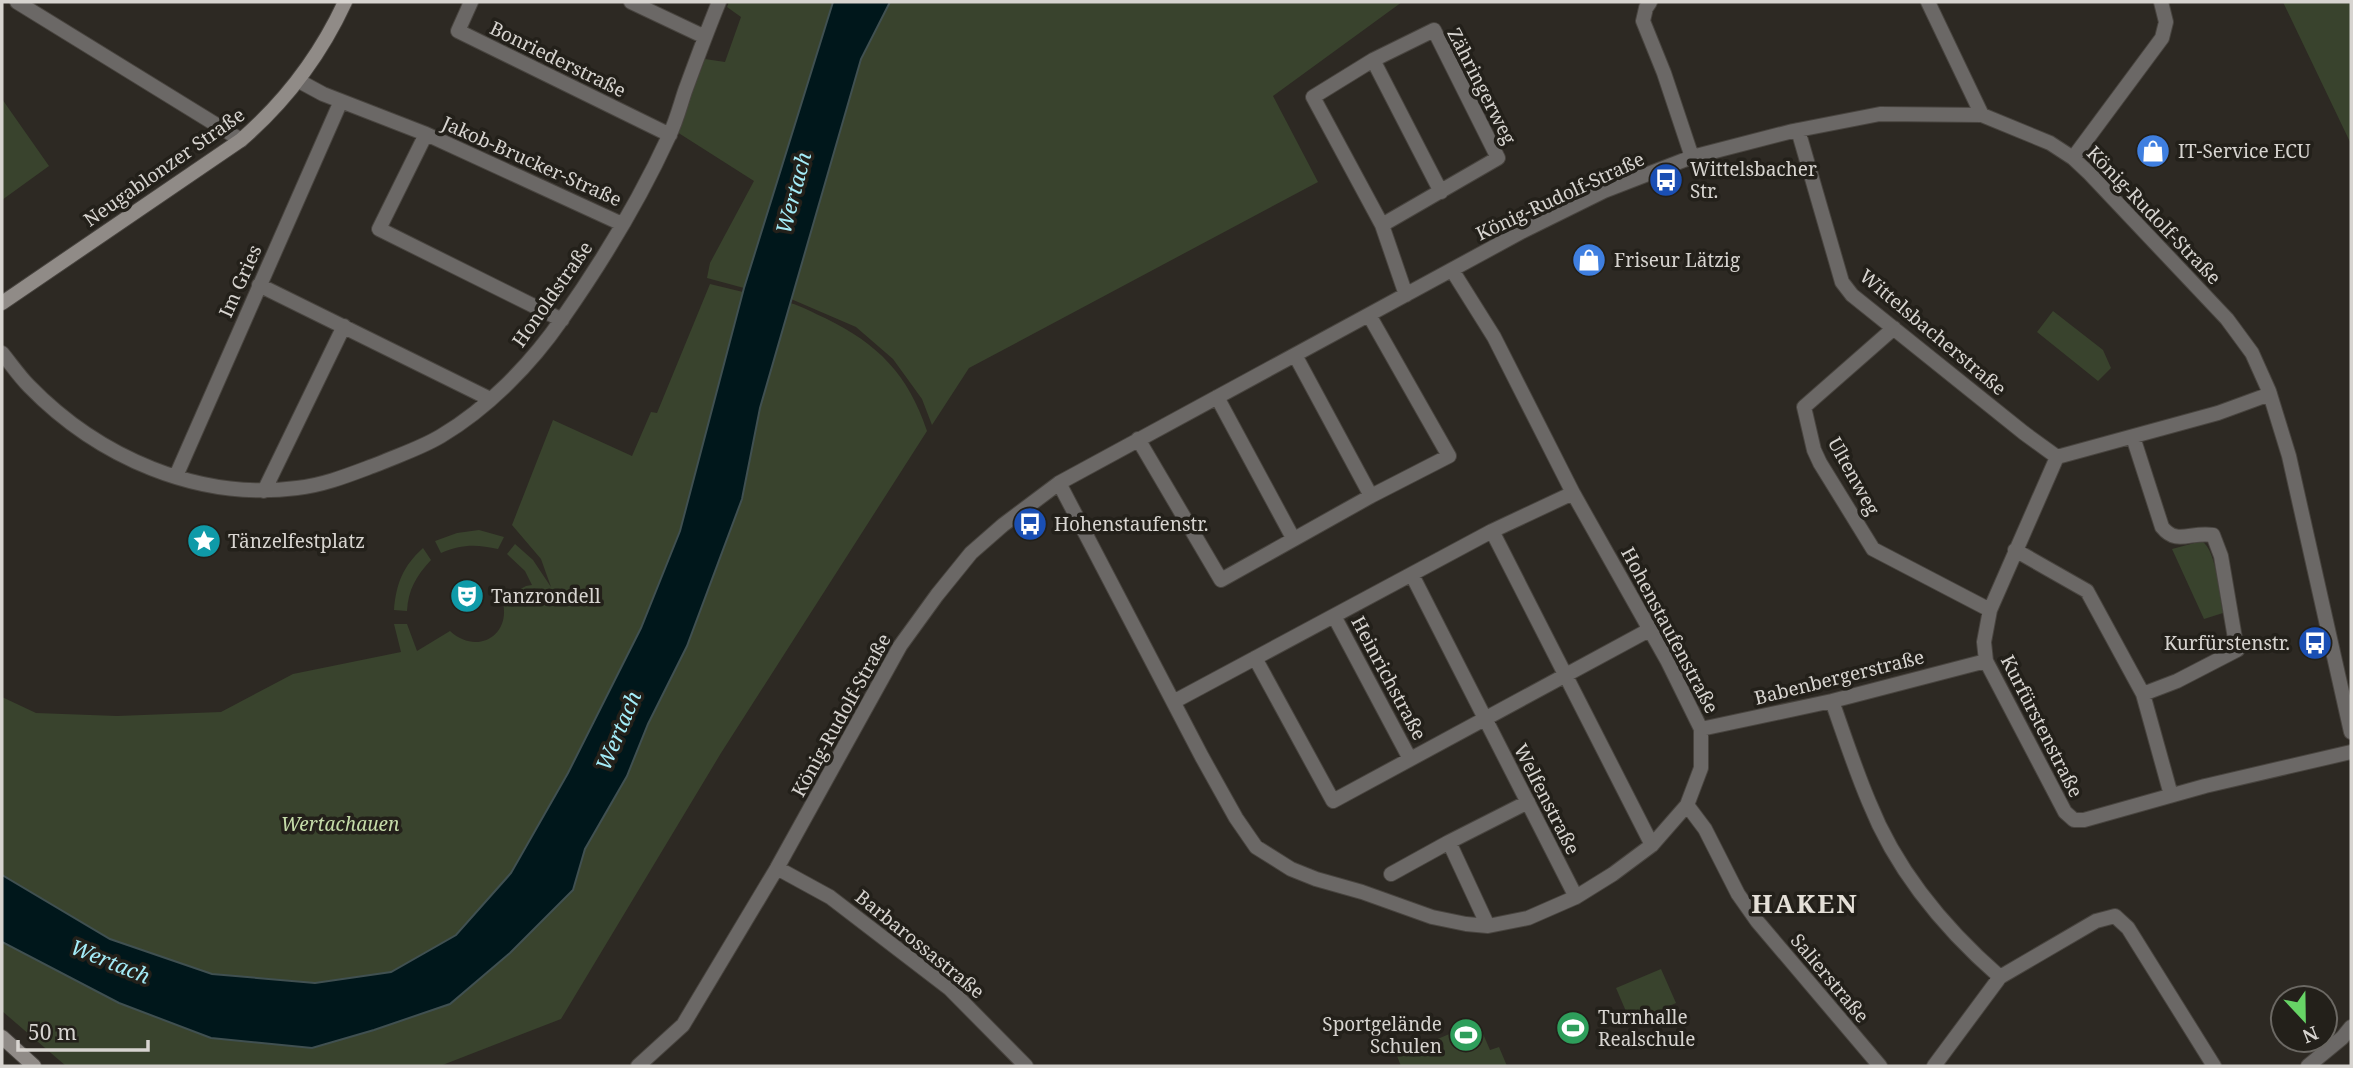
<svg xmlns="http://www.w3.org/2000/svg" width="2353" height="1068" font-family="'Noto Serif',serif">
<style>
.green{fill:#39432d}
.water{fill:#00171b;stroke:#405051;stroke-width:2}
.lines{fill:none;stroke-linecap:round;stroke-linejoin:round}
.street-casing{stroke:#48443f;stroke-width:16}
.secondary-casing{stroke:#48443f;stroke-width:16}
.street{stroke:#6b6866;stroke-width:14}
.secondary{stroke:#908b87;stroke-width:14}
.labels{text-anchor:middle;stroke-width:7;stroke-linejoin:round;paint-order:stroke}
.street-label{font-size:19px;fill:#d7d4d0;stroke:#23201a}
.poi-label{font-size:19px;fill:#d7d4d0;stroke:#23201a;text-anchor:start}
.park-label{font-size:19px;font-style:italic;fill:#c4dba8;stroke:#23201a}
.water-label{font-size:21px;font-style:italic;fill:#a4ecf8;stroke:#23201a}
.district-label{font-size:26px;font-weight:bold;letter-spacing:2px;fill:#e4dfd7;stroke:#23201a}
</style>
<rect width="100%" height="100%" fill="#2d2923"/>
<path class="green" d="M 729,2 L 833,2 L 744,288 L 707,278 L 710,263 L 754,181 L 677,132 L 705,59 L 725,62 L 741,17 L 727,7 Z
M 890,2 L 1402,2 L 1273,96 L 1318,182 L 969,368 L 932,425 L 922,399 L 893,359 L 856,327 L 791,299 L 861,59 Z
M 2283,2 L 2351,2 L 2351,144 Z
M 2,99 L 49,166 L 2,200 Z
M 710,284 L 743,292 L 680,531 L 641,628 L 568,773 L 511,873 L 456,935 L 391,972 L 315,983 L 212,974 L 110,939 L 2,875 L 2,697 L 36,713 L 117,716 L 221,712 L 293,674 L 401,652 L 394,624 L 407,624 L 417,651 L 450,631 C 477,656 513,635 502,599 L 526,586 L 532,585 L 525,571 L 507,554 L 515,544 L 533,560 L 551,587 L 541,559 L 512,525 L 553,420 L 632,456 L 651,412 L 657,413 Z
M 790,303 C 802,306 813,313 825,318 C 878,344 908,374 927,431 L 721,753 L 561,1019 L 440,1066 L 66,1066 L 2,1011 L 2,942 L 119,1003 L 211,1038 L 312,1048 L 374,1030 L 450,1004 L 510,953 L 573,890 L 585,849 L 627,776 L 648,724 L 687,646 L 742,499 L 760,408 Z
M 2053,311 L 2103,350 L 2111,368 L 2098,381 L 2037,332 Z
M 479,530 L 504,537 L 498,549 C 477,544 461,544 441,553 L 435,541 L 457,533 Z
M 2202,541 C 2217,552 2219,594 2223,613 L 2204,619 L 2172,549 Z
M 423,548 L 431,560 C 416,576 408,590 407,611 L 394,610 C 396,584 403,566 423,548 Z
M 1661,969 L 1676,1003 L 1631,1023 L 1616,988 Z
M 1478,1022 L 1490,1050 L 1499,1047 L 1507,1066 L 1401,1066 L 1397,1056 Z"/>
<path class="water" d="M 833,2 L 890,2 L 861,59 L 760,408 L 742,499 L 687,646 L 648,724 L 627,776 L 585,849 L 573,890 L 510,953 L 450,1004 L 374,1030 L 312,1048 L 211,1038 L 119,1003 L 2,942 L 2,875 L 110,939 L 212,974 L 315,983 L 391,972 L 456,935 L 511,873 L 568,773 L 641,628 L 680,531 L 744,288 Z"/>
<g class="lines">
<g class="street-casing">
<path id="street" d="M 17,2 L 241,140
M 471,2 L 458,31 L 670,135
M 631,2 L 705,37
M 1650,2 L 1646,8 L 1643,21 L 1664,73 L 1692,157
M 1928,2 L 1982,115
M 1373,60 L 1441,192
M 299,81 L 323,94 L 426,134 L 622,224
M 1798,130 L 1842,282 L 1852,295 L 2024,433 L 2057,457
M 426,134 L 379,229 L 562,320
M 2073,158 L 2162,38 L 2166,22 L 2161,2
M 1382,225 L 1498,158 L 1434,30 L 1373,60 L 1313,97 L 1382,225 L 1406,295
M 259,285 L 490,399
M 1894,328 L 1804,407 L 1814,450 L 1820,463 L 1873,549 L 1990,610
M 2,353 C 11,364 19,376 29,386 C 98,457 198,501 297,488 C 325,485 351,474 378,464 C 399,455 421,448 441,436 C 488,408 531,364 562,319 C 602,262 640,199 669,136 C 676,122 680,106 685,91 C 696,61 707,31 719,2
M 1295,355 L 1371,496
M 1217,397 L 1293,538
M 2133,437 L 2162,527 C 2177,546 2191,531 2213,535 L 2221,556 L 2237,650 L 2177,681 L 2143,694
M 1138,439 L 1221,580 L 1371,496 L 1449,456 L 1369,315
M 2057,457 L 1990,610 L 1984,642 L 1986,661 L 2065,812 L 2074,820 L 2084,820 L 2205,786 L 2351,752
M 2057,457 L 2218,413 L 2270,394
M 176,476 L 341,101
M 1059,483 L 1202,757 L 1236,818 L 1256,847 L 1291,869 L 1316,879 L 1362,892 L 1432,917 L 1466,924 L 1488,926 L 1528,918 L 1576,897 L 1613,874 L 1652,845 L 1687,805 L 1701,768 L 1701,729 L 1667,660 L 1573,493 L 1494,337 L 1452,270
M 264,491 L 344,326
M 1492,531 L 1652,845
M 2015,550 L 2087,591 L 2143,694 L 2171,795
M 1412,575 L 1576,897
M 1334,616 L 1410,759
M 1255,658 L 1333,801 L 1649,630
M 1175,701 L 1492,531 L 1573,493
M 1832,701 C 1844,735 1855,769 1869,802 C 1896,870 1945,929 2000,977
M 1701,729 L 1832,701 L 1986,661
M 1687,805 L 1705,829 L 1738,894 L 1757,921 L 1880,1066
M 1449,842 L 1488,926
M 777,868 L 830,897 L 950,989 L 1026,1066
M 1391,874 L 1449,842 L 1528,802
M 638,1066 L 683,1025 L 777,868 L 900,646 L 937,595 L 971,553 L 1003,525 L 1059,483 L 1523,231 L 1604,191 L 1692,157 L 1793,131 L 1880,114 L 1982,115 L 2050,143 L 2073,158 L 2090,174 L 2227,319 L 2252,353 L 2269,391 L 2289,456 L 2351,732
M 1934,1066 L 2000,977 L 2096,921 L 2115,916 L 2128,928 L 2214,1066
M 2308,1066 L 2342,1038 L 2351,1027"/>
</g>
<g class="secondary-casing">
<path id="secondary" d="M 2,303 L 241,140 C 286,101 320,56 345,2
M 2,1037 L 34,1066"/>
</g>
<use href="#street" class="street"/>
<use href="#secondary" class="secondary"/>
</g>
<defs>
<g id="shop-disc" transform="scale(1.75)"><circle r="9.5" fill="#3f7fe0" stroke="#23201a"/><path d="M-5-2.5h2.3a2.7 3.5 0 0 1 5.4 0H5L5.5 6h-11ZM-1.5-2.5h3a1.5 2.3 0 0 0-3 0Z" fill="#fff"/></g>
<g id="bus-disc" transform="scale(1.75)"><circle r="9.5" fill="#1a4fb4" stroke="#23201a"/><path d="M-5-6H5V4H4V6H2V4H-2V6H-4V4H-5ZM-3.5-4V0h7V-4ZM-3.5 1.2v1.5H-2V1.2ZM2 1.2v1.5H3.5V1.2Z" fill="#fff"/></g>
<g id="sight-disc" transform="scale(1.75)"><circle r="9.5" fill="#0f9aa8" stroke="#23201a"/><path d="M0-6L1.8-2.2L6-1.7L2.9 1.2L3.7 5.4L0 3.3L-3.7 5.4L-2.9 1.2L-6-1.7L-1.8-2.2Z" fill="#fff"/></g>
<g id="theatre-disc" transform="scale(1.75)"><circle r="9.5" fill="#0f9aa8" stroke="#23201a"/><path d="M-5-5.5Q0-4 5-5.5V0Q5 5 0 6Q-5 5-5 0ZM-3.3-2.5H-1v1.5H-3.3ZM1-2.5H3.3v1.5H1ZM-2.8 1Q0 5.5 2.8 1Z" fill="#fff"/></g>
<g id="stadium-disc" transform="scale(1.75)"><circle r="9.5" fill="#2e9e5b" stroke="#23201a"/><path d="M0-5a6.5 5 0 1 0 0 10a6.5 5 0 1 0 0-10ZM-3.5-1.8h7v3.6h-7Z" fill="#fff"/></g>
</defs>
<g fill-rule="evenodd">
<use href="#shop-disc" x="2153" y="151"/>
<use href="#bus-disc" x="1666" y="180"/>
<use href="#shop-disc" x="1589" y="260"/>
<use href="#bus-disc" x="1030" y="524"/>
<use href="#sight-disc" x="204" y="541"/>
<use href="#theatre-disc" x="467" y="596"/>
<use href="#bus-disc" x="2315" y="643"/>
<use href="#stadium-disc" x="1573" y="1028"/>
<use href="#stadium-disc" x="1466" y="1035"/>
</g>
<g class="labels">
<g class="street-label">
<text transform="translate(558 59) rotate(26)" y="7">Bonriederstraße</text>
<text transform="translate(1482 86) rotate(63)" y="7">Zähringerweg</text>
<text transform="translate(532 161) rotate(24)" y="7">Jakob-Brucker-Straße</text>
<text transform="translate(164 167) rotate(-35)" y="7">Neugablonzer Straße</text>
<text transform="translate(1560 196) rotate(-25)" y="7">König-Rudolf-Straße</text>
<text transform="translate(2154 215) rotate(46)" y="7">König-Rudolf-Straße</text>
<text transform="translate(240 281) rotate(-66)" y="7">Im Gries</text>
<text transform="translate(552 294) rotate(-55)" y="7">Honoldstraße</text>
<text transform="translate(1933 332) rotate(40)" y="7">Wittelsbacherstraße</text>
<text transform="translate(1854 476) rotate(61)" y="7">Ultenweg</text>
<text transform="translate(1670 630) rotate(62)" y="7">Hohenstaufenstraße</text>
<text transform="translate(1839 677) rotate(-14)" y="7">Babenbergerstraße</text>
<text transform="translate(1389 678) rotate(62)" y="7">Heinrichstraße</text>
<text transform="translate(841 715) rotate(-61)" y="7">König-Rudolf-Straße</text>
<text transform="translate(2042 726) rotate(63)" y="7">Kurfürstenstraße</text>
<text transform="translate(1547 799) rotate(63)" y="7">Welfenstraße</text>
<text transform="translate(920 944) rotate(39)" y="7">Barbarossastraße</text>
<text transform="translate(1830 978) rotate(50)" y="7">Salierstraße</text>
</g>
<g class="poi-label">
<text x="2178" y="158">IT-Service ECU</text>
<text x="1690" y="176">Wittelsbacher<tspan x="1690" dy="22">Str.</tspan></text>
<text x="1614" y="267">Friseur Lätzig</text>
<text x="1054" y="531">Hohenstaufenstr.</text>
<text x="228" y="548">Tänzelfestplatz</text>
<text x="491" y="603">Tanzrondell</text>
<text x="2290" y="650" text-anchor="end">Kurfürstenstr.</text>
<text x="1598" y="1024">Turnhalle<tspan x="1598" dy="22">Realschule</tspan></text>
<text x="1442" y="1031" text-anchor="end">Sportgelände<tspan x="1442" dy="22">Schulen</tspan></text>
</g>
<g class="park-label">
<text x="340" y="831">Wertachauen</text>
</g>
<g class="water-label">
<text transform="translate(794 193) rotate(-75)" y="7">Wertach</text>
<text transform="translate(619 731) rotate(-67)" y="7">Wertach</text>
<text transform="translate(110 962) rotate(22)" y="7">Wertach</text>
</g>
<g class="district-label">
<text x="1805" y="913">HAKEN</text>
</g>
</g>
<rect width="2353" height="1068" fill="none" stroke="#d7d4d0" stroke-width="7"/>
<g transform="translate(2304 1019) rotate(158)"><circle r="33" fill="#23201a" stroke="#6b6863" stroke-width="2"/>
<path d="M0-5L12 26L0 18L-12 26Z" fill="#67d466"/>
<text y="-10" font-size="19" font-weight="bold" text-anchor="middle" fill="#d7d4d0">N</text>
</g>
<path d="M18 1040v10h130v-10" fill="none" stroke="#d7d4d0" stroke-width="3.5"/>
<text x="28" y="1040" font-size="21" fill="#d7d4d0" stroke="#23201a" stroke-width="5" paint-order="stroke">50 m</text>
</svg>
